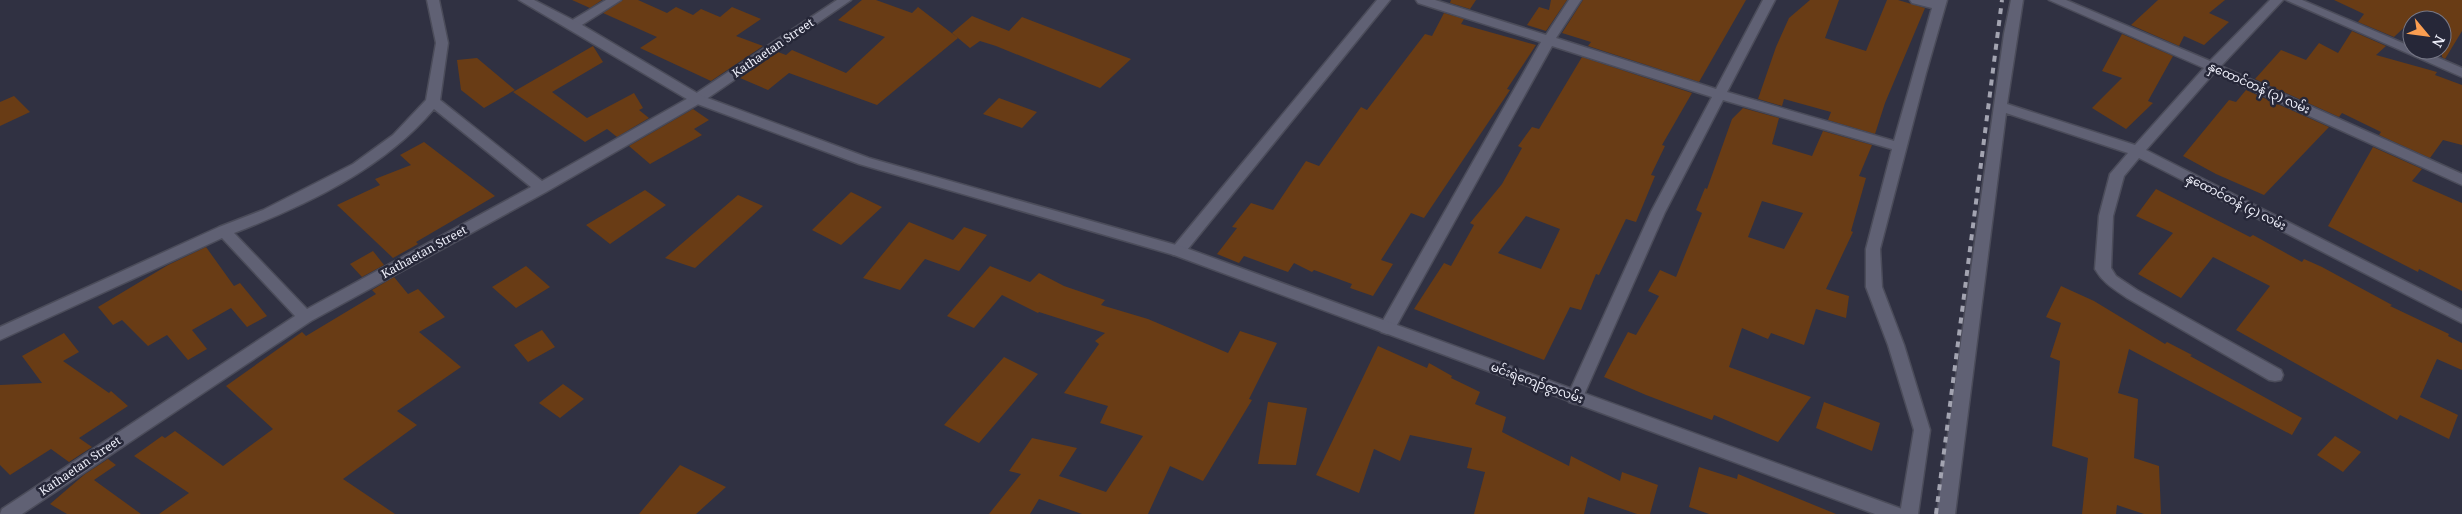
<svg xmlns="http://www.w3.org/2000/svg" width="2462" height="514" font-family="'Noto Serif','Noto Sans Myanmar',serif">
<style>
.building{fill:#693c15;fill-rule:evenodd}
.lines{fill:none;stroke-linecap:round;stroke-linejoin:round}
.minor-casing{stroke:#4b4c5a;stroke-width:3}
.tertiary-casing{stroke:#4b4c5a;stroke-width:3}
.minor{fill:#606174;fill-rule:evenodd}
.tertiary{fill:#606174;fill-rule:evenodd}
.rail{stroke:#a3a4b1;stroke-width:4;stroke-dasharray:6 6;stroke-linecap:butt}
.labels{text-anchor:middle;stroke-width:5;stroke-linejoin:round;paint-order:stroke}
.street-label{font-size:12px;fill:#eeeffa;stroke:#262738}
</style>
<rect width="100%" height="100%" fill="#303142"/>
<path class="building" d="M 572,0 L 602,0 L 590,8 Z
M 623,0 L 638,0 L 667,13 L 676,7 L 693,15 L 701,9 L 720,17 L 732,7 L 761,19 L 736,36 L 763,46 L 711,81 L 640,48 L 657,37 L 603,13 Z
M 862,0 L 876,0 L 912,13 L 918,7 L 958,38 L 877,105 L 789,73 L 768,90 L 740,78 L 778,52 L 786,55 L 792,50 L 846,73 L 885,37 L 838,20 Z
M 1451,0 L 1476,0 L 1470,9 L 1450,3 Z
M 1551,0 L 1567,0 L 1546,31 L 1527,25 L 1539,7 L 1549,10 Z
M 1583,0 L 1746,0 L 1699,82 L 1588,46 L 1591,42 L 1562,33 Z
M 1810,0 L 1839,0 L 1825,38 L 1866,51 L 1887,0 L 1898,0 L 1925,8 L 1885,103 L 1875,134 L 1828,120 L 1831,112 L 1784,99 L 1782,106 L 1758,99 L 1776,47 L 1789,18 Z
M 2158,0 L 2225,0 L 2209,13 L 2229,22 L 2204,45 L 2184,36 L 2179,46 L 2131,25 Z
M 2334,0 L 2462,0 L 2462,31 L 2445,59 L 2442,57 L 2442,20 L 2412,20 L 2394,37 L 2358,22 L 2364,14 Z
M 1444,13 L 1464,19 L 1461,24 L 1536,45 L 1507,89 L 1510,90 L 1424,218 L 1411,213 L 1381,260 L 1393,264 L 1373,296 L 1350,288 L 1352,284 L 1314,270 L 1312,272 L 1294,263 L 1288,272 L 1244,256 L 1239,263 L 1217,254 L 1237,228 L 1232,227 L 1251,203 L 1273,210 L 1306,161 L 1319,166 L 1361,107 L 1367,110 L 1425,34 L 1432,36 Z
M 972,16 L 1009,31 L 1022,17 L 1131,59 L 1100,88 L 996,46 L 980,41 L 970,48 L 952,33 Z
M 2352,31 L 2386,46 L 2376,55 L 2437,72 L 2435,75 L 2462,85 L 2462,145 L 2443,140 L 2430,158 L 2379,135 L 2381,132 L 2342,113 L 2339,117 L 2255,79 L 2281,50 L 2306,60 L 2319,43 L 2338,53 Z
M 2122,34 L 2173,56 L 2148,101 L 2153,103 L 2126,129 L 2092,108 L 2122,78 L 2102,71 Z
M 593,46 L 603,62 L 552,92 L 587,118 L 634,93 L 643,108 L 639,110 L 649,118 L 617,137 L 607,129 L 585,142 L 513,92 Z
M 1582,57 L 1692,93 L 1662,145 L 1665,146 L 1651,175 L 1655,176 L 1636,222 L 1626,219 L 1599,275 L 1596,274 L 1581,310 L 1570,307 L 1544,360 L 1414,309 L 1444,263 L 1451,266 L 1474,225 L 1470,223 L 1502,184 L 1522,148 L 1518,146 L 1532,127 L 1539,129 ZM 1526,216 L 1560,229 L 1541,269 L 1498,253 Z
M 477,58 L 515,90 L 484,108 L 461,90 L 457,60 Z
M 2246,90 L 2329,127 L 2264,195 L 2216,174 L 2183,156 L 2229,100 L 2236,102 Z
M 14,96 L 30,112 L 0,126 L 0,102 Z
M 999,98 L 1037,112 L 1022,128 L 983,114 Z
M 1743,108 L 1779,118 L 1772,144 L 1812,156 L 1823,131 L 1872,145 L 1859,176 L 1866,178 L 1851,231 L 1853,232 L 1826,289 L 1849,296 L 1846,318 L 1816,309 L 1804,345 L 1771,333 L 1768,339 L 1742,328 L 1729,367 L 1811,397 L 1778,442 L 1714,415 L 1712,420 L 1646,395 L 1604,377 L 1628,332 L 1636,335 L 1659,296 L 1648,291 L 1660,270 L 1676,277 L 1702,213 L 1696,210 L 1705,188 L 1707,189 L 1732,119 ZM 1762,201 L 1803,213 L 1784,249 L 1748,237 Z
M 693,109 L 709,120 L 694,129 L 702,135 L 650,164 L 629,146 Z
M 424,142 L 495,196 L 416,242 L 418,244 L 393,258 L 337,205 L 380,185 L 375,179 L 411,165 L 400,155 Z
M 2373,147 L 2422,169 L 2412,181 L 2462,203 L 2462,291 L 2419,269 L 2418,272 L 2328,226 Z
M 2156,189 L 2250,237 L 2253,235 L 2302,262 L 2304,259 L 2322,267 L 2392,305 L 2390,306 L 2449,334 L 2448,336 L 2462,343 L 2462,370 L 2437,359 L 2420,397 L 2458,415 L 2449,439 L 2400,415 L 2397,420 L 2236,330 L 2270,286 L 2213,257 L 2181,298 L 2138,274 L 2173,233 L 2136,216 Z
M 645,190 L 666,205 L 610,244 L 586,225 Z
M 851,192 L 882,207 L 841,245 L 812,230 Z
M 738,195 L 763,206 L 695,268 L 665,258 Z
M 909,222 L 953,240 L 964,227 L 987,235 L 959,271 L 925,259 L 900,290 L 863,278 Z
M 206,247 L 234,286 L 240,283 L 267,316 L 247,327 L 231,308 L 192,330 L 207,349 L 188,360 L 167,335 L 148,346 L 122,320 L 113,325 L 98,307 L 168,265 Z
M 373,251 L 384,265 L 362,277 L 350,264 Z
M 526,266 L 550,287 L 516,308 L 492,287 Z
M 990,266 L 1030,282 L 1039,273 L 1064,286 L 1105,300 L 1101,305 L 1148,319 L 1228,353 L 1240,331 L 1277,343 L 1249,399 L 1252,400 L 1203,481 L 1170,466 L 1148,514 L 1082,514 L 1039,499 L 1030,514 L 989,514 L 1021,474 L 1009,471 L 1032,438 L 1077,448 L 1059,476 L 1106,492 L 1143,436 L 1100,423 L 1108,406 L 1064,393 L 1099,344 L 1095,341 L 1105,333 L 1039,312 L 1038,313 L 1002,295 L 974,328 L 947,316 Z
M 394,277 L 408,294 L 418,289 L 445,317 L 419,332 L 461,367 L 397,411 L 417,425 L 343,479 L 395,514 L 159,514 L 189,493 L 134,456 L 162,436 L 165,438 L 175,431 L 223,466 L 273,429 L 226,386 L 302,332 L 306,336 L 376,294 L 372,290 Z
M 2061,286 L 2094,301 L 2165,344 L 2167,342 L 2192,355 L 2190,356 L 2302,418 L 2292,435 L 2129,349 L 2118,393 L 2138,399 L 2134,458 L 2159,466 L 2161,514 L 2144,514 L 2117,505 L 2116,514 L 2082,514 L 2088,458 L 2052,446 L 2060,361 L 2050,357 L 2061,323 L 2046,317 Z
M 542,330 L 555,347 L 528,362 L 514,345 Z
M 64,333 L 79,352 L 63,361 L 109,393 L 111,391 L 128,406 L 79,438 L 92,447 L 69,462 L 51,449 L 10,475 L 0,465 L 0,385 L 42,383 L 22,356 Z
M 1378,346 L 1427,368 L 1429,363 L 1452,376 L 1451,378 L 1480,392 L 1475,404 L 1506,417 L 1502,432 L 1569,466 L 1571,456 L 1620,481 L 1622,472 L 1658,485 L 1650,514 L 1637,514 L 1588,497 L 1584,514 L 1474,514 L 1485,472 L 1467,468 L 1472,448 L 1410,435 L 1400,461 L 1374,449 L 1359,493 L 1316,475 Z
M 1004,357 L 1038,374 L 979,443 L 944,425 Z
M 563,384 L 584,399 L 560,418 L 539,403 Z
M 1268,402 L 1307,408 L 1296,465 L 1258,464 Z
M 1824,402 L 1880,423 L 1872,451 L 1816,428 Z
M 2335,436 L 2361,452 L 2343,472 L 2317,455 Z
M 108,459 L 116,465 L 94,480 L 141,514 L 67,514 L 50,504 L 85,474 Z
M 680,465 L 726,487 L 696,514 L 639,514 Z
M 1699,467 L 1737,479 L 1738,474 L 1836,514 L 1709,514 L 1689,507 Z"/>
<g class="lines">
<g class="minor-casing">
<path id="minor" d="M 427,0 L 439,0 L 448,43 L 440,100 L 542,181 L 692,96 L 837,0 L 851,0 L 702,102 L 546,192 L 311,321 L 22,514 L 0,514 L 2,509 L 295,316 L 222,238 L 0,340 L 0,327 L 219,227 L 263,210 L 353,164 L 393,135 L 426,100 L 436,43 ZM 434,109 L 531,187 L 307,309 L 234,233 C 307,205 383,169 434,109 Z
M 606,0 L 621,0 L 577,28 L 569,28 L 567,25 L 569,22 Z
M 1377,0 L 1390,0 L 1183,255 L 1173,255 L 1171,251 L 1173,247 Z
M 1416,0 L 1435,0 L 1546,35 L 1569,0 L 1581,0 L 1556,38 L 1716,89 L 1763,0 L 1775,0 L 1727,92 L 1894,141 L 1932,8 L 1912,3 L 1910,0 L 1947,0 L 1926,73 L 1880,249 L 1882,287 L 1904,345 L 1930,430 L 1918,514 L 1900,514 L 1914,430 L 1888,345 L 1866,287 L 1866,249 L 1892,149 L 1723,100 L 1665,212 L 1583,397 L 1581,402 L 1575,404 L 1569,402 L 1567,397 L 1651,212 L 1712,97 L 1552,46 L 1393,332 L 1387,334 L 1381,332 L 1379,328 L 1381,324 L 1541,42 L 1418,3 Z
M 2011,0 L 2023,0 L 2007,104 L 2135,145 L 2204,68 L 2049,0 L 2066,0 L 2210,61 L 2270,0 L 2283,0 L 2221,66 L 2462,174 L 2462,185 L 2214,73 L 2146,150 L 2462,310 L 2462,323 L 2139,158 L 2124,176 L 2113,216 L 2111,268 L 2116,276 L 2137,290 L 2281,370 L 2283,375 L 2281,380 L 2275,381 L 2269,380 L 2127,298 C 2114,289 2103,283 2095,269 L 2099,216 L 2110,174 L 2128,153 L 2006,113 L 1955,514 L 1937,514 L 2004,34 Z
M 2286,0 L 2302,0 L 2412,47 L 2412,50 L 2420,50 L 2462,68 L 2462,77 Z"/>
</g>
<g class="tertiary-casing">
<path id="tertiary" d="M 519,0 L 534,0 L 577,22 L 702,96 L 869,158 L 1183,247 L 1902,509 L 1905,514 L 1875,514 L 1174,255 L 859,164 L 692,102 Z"/>
</g>
<use href="#minor" class="minor"/>
<use href="#tertiary" class="tertiary"/>
<path class="rail" d="M 1936,514 L 2002,0"/>
</g>
<g class="labels">
<g class="street-label">
<text transform="translate(773 48) rotate(-34)" y="4">Kathaetan Street</text>
<text transform="translate(2259 88) rotate(24)" y="4">နှထောင်တန် (၃) လမ်း</text>
<text transform="translate(2236 202) rotate(27)" y="4">နှထောင်တန် (၄) လမ်း</text>
<text transform="translate(424 252) rotate(-29)" y="4">Kathaetan Street</text>
<text transform="translate(1537 383) rotate(20)" y="4">မင်းရဲကျော်ဇွာလမ်း</text>
<text transform="translate(80 466) rotate(-34)" y="4">Kathaetan Street</text>
</g>
</g>
<g transform="translate(2427 35) rotate(119)"><circle r="24" fill="#262738" stroke="#767786"/>
<path d="M0-4L9 19L0 12L-9 19Z" fill="#fb9e51"/>
<text y="-8" font-size="14" font-weight="bold" text-anchor="middle" fill="#eeeffa">N</text>
</g>
</svg>
